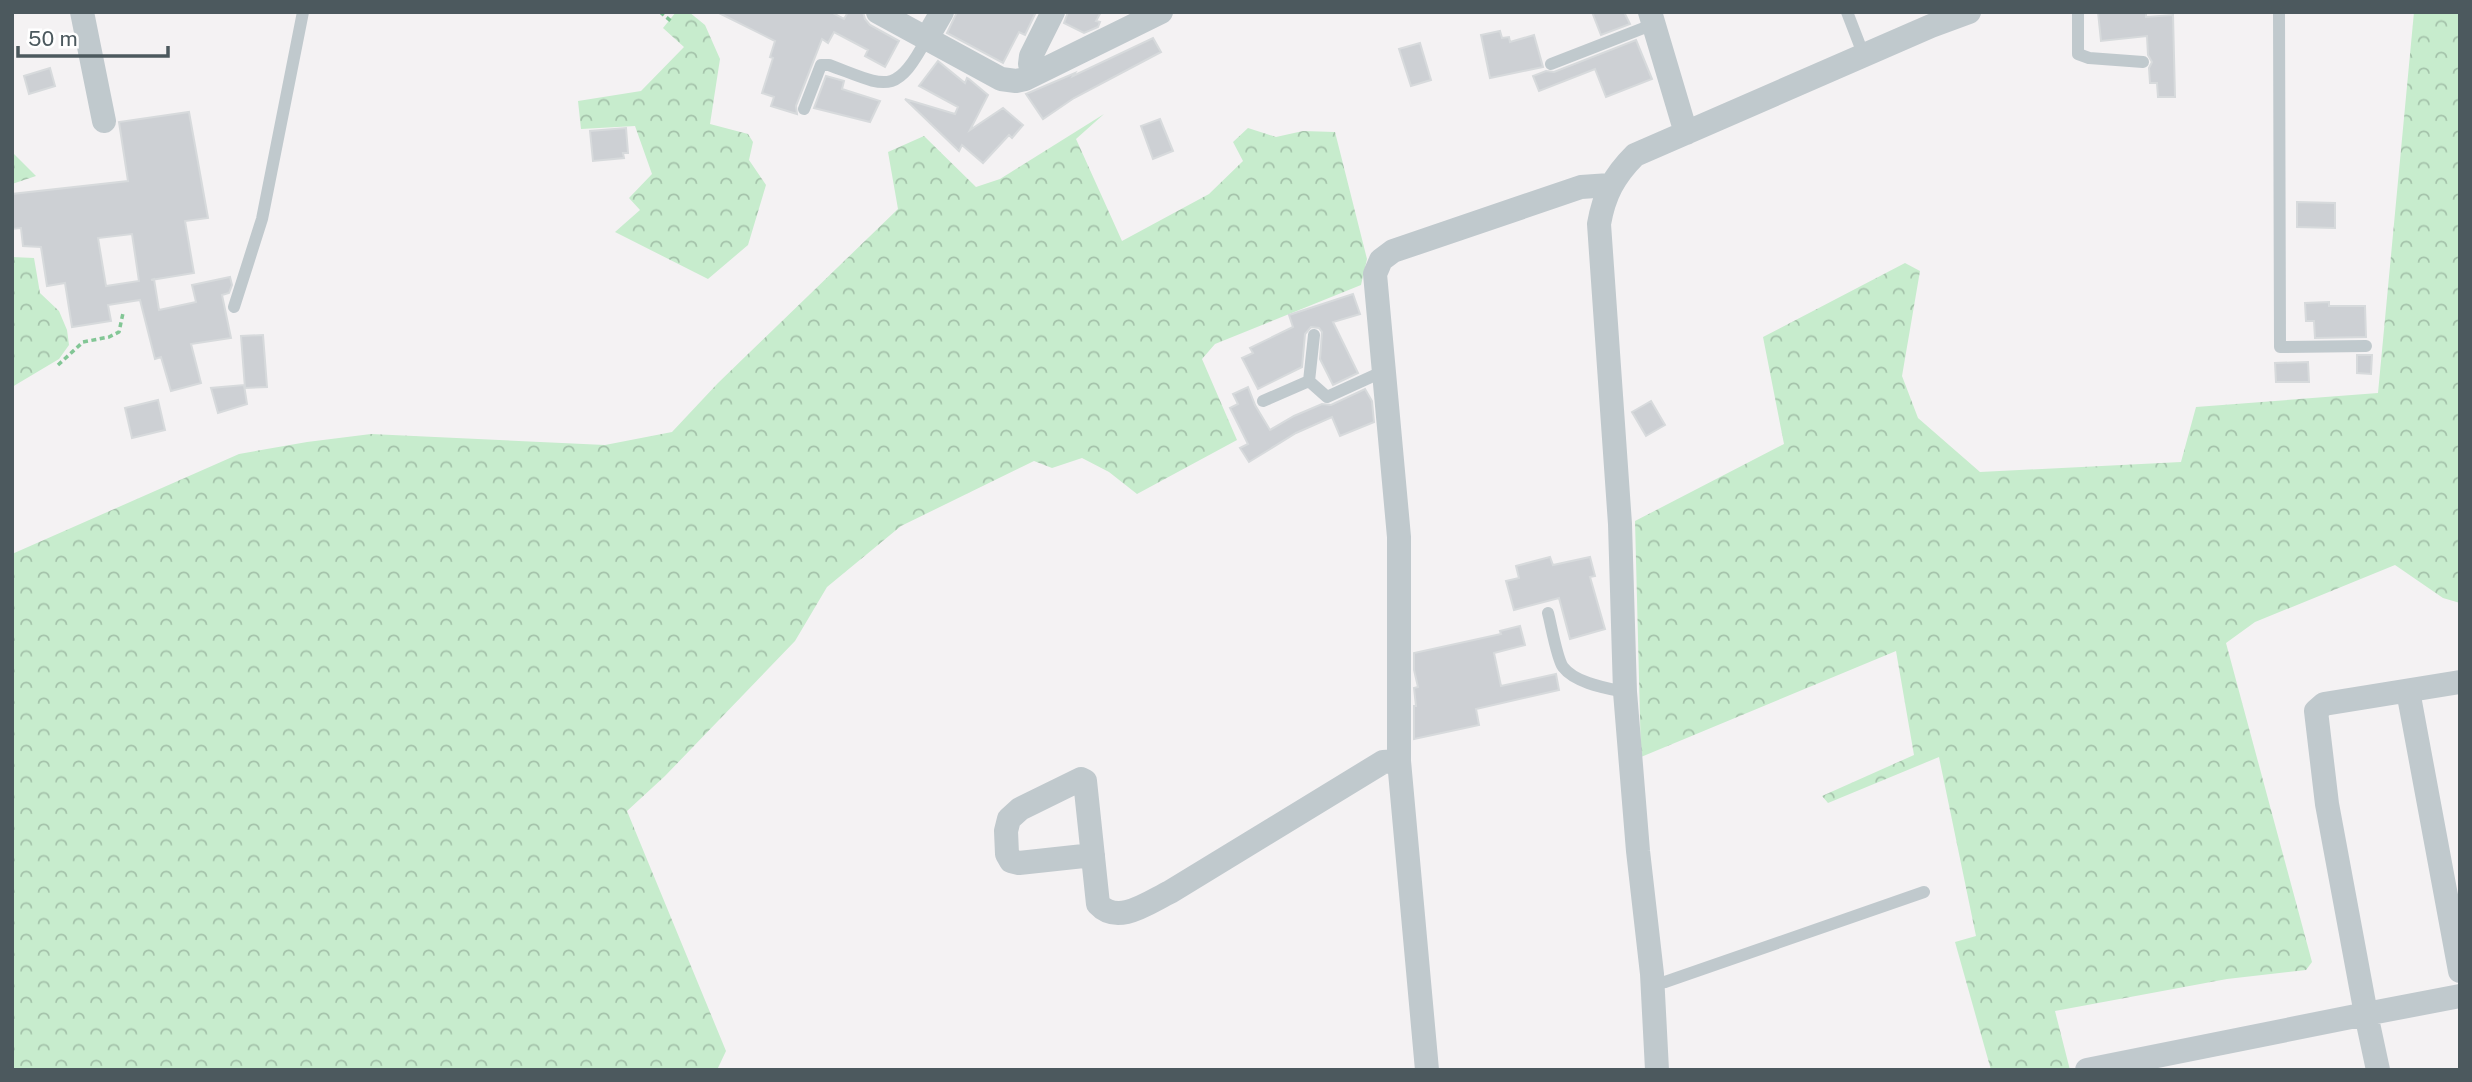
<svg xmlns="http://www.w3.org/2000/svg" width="2472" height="1082" font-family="'Public Sans',sans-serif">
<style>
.forest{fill:url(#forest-crowns)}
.building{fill:#cdd0d4;stroke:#d7dadc;stroke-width:2;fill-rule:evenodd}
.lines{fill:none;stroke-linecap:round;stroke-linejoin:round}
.path{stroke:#82c695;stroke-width:3.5;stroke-dasharray:5 3.5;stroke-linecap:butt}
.service{stroke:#c0c9cd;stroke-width:12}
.minor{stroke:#c0c9cd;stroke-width:24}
</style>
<defs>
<pattern id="forest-crowns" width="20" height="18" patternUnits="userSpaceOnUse" patternTransform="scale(1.75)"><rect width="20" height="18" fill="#c7eccd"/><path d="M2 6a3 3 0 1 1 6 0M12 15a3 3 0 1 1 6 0" fill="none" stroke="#a4c2aa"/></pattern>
</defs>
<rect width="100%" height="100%" fill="#f4f2f3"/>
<path class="forest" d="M 676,12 L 689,12 L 705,25 L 720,59 L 710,124 L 748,134 L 753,142 L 749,160 L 766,185 L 748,245 L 708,279 L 615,232 L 640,210 L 629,198 L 652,174 L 635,126 L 581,129 L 578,101 L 641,91 L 684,47 L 663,28 Z
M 2414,12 L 2460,12 L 2460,603 L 2443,598 L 2395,565 L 2255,622 L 2226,643 L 2312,962 L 2306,970 L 2227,979 L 2055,1011 L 2070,1070 L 1991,1070 L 1955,942 L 1976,936 L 1939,757 L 1828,803 L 1822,796 L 1914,755 L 1896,651 L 1641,757 L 1635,521 L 1784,444 L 1763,337 L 1905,263 L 1920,271 L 1902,376 L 1918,418 L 1980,472 L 2181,462 L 2196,407 L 2378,393 Z
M 1104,114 L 1076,139 L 1122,241 L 1209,194 L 1243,161 L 1233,142 L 1248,128 L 1276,137 L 1303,131 L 1335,132 L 1367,259 L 1361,285 L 1215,344 L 1202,359 L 1237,440 L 1137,494 L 1109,472 L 1082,458 L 1052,468 L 1034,461 L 901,526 L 827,587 L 795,641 L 665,776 L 627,811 L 726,1051 L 717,1070 L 12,1070 L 12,554 L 239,454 L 307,442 L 371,434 L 605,445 L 672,432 L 718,383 L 898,209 L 888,152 L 924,136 L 976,187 L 1000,179 Z
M 12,152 L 36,176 L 12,184 Z
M 12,257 L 34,258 L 40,293 L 59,311 L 67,330 L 69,345 L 59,359 L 12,387 Z"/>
<path class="building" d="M 717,12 L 831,12 L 844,19 L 848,12 L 863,12 L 865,19 L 870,25 L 899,41 L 885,67 L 865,56 L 868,50 L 834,32 L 828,43 L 822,39 L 796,106 L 797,114 L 771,106 L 774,97 L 762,93 L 773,58 L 770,57 L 775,41 Z
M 957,12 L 1036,12 L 1025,35 L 1019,32 L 1003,63 L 947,33 Z
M 1068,12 L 1101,12 L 1096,21 L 1100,22 L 1098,27 L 1084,33 L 1064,23 Z
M 1592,12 L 1624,12 L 1630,24 L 1601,35 Z
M 2098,12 L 2146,12 L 2146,17 L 2173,15 L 2175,97 L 2158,97 L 2157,83 L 2150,83 L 2149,68 L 2152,62 L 2148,55 L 2147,36 L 2101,41 Z
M 1500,31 L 1502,38 L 1509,37 L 1510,42 L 1534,35 L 1543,67 L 1490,78 L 1481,35 Z
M 1153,38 L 1161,52 L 1074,98 L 1043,119 L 1026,94 L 1075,73 L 1073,76 Z
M 1636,40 L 1652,79 L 1606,97 L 1595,69 L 1539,91 L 1533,76 L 1546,71 L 1554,72 Z
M 1420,43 L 1431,80 L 1411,86 L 1399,49 Z
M 938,61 L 965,83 L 967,78 L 969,79 L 988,95 L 970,130 L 1003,108 L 1023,125 L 1012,138 L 1009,135 L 983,163 L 962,145 L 959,151 L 905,99 L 955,114 L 958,107 L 919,86 Z
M 50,68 L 55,86 L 29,94 L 24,76 Z
M 826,76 L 844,81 L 842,89 L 880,101 L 870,122 L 814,108 Z
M 189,112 L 208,218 L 185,221 L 194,273 L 151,280 L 154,279 L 159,310 L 196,302 L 192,285 L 230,277 L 232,285 L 229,293 L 222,295 L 231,338 L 191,344 L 201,383 L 171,391 L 161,357 L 155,359 L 140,300 L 108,305 L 111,321 L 72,327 L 65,283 L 47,286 L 41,247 L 23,246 L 21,228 L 12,229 L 12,194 L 128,181 L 119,122 ZM 132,234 L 139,281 L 106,286 L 98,238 Z
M 1160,119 L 1173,151 L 1153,159 L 1141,126 Z
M 626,128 L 628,153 L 623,153 L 624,158 L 593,161 L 590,131 Z
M 2297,202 L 2335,203 L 2335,228 L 2297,227 Z
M 1353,294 L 1360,314 L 1333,322 L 1358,373 L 1333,385 L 1320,359 L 1322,332 L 1319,328 L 1311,327 L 1305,334 L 1302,367 L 1258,389 L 1242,358 L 1253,353 L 1250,348 L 1293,327 L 1289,315 Z
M 2329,302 L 2329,306 L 2365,306 L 2366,337 L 2315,338 L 2314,321 L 2306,321 L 2305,303 Z
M 263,335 L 267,387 L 245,388 L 241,336 Z
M 2357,355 L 2372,355 L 2371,374 L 2357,373 Z
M 2308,362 L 2309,382 L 2276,382 L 2275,363 Z
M 244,385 L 247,404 L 218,413 L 211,388 Z
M 1248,387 L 1255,405 L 1270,430 L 1294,416 L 1322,404 L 1331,405 L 1365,389 L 1372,401 L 1374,422 L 1340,436 L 1332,417 L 1296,433 L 1249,462 L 1240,448 L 1248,444 L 1230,408 L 1238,404 L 1233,394 Z
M 158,400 L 165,430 L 132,438 L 125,408 Z
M 1651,401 L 1665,425 L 1646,436 L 1632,412 Z
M 1550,557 L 1553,565 L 1590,557 L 1595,576 L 1590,577 L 1605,629 L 1570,639 L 1559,598 L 1514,610 L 1506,581 L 1519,578 L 1516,566 Z
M 1520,626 L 1525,645 L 1494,653 L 1501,686 L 1556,674 L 1559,690 L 1476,709 L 1479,725 L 1414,739 L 1414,706 L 1416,706 L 1414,688 L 1418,687 L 1414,670 L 1414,653 L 1501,634 L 1500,631 Z"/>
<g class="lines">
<path class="path" d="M 660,12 L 671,21
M 58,365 L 83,342 L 109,337 L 119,332 L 123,313"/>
<path class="service" d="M 1847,12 L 1864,56
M 2078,12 L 2078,54 L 2089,58 L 2143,62
M 2279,12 L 2280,347 L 2366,346
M 1551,64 L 1654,24
M 804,109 L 821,65 L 829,65 C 886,86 895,98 927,38
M 234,307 L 262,219 L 303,12
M 1309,381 L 1327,397 L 1384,371
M 1309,381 L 1314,335
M 1263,401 L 1309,381
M 1548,613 C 1551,624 1557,659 1563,667 C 1575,683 1606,688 1625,692
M 1653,984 L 1665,982 L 1924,892"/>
<path class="minor" d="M 82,12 L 104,121
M 878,12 L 1001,79 L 1016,81 L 1025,79 L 1161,12
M 1650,12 L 1686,133
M 927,38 L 942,12
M 1035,74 L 1030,64 L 1031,56 L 1053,12
M 2460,682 L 2324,704 L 2316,711 L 2327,804 L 2366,1014 L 2460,996
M 2408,691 L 2460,971
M 1093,855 L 1019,863 L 1011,861 L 1007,854 L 1006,831 L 1009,819 L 1020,809 L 1081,779 L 1085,781 L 1098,904 C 1118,926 1149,902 1170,892 L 1383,762 L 1399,761
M 1427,1070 L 1399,761 L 1399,537 L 1375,274 L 1381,260 L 1393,251 L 1581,187 L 1610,185
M 1657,1070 L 1652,974 L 1638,851 L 1625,692 L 1620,524 L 1599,224 C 1604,195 1614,176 1635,155 L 1931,26 L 1969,12
M 2087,1070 L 2366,1014 L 2378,1070"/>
</g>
<rect width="2472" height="1082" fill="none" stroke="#4c595e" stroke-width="28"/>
<path d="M18 46v10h150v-10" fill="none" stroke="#4c595e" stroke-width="3.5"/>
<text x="28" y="46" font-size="21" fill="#4c595e" stroke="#ffffff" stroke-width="5" paint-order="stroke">50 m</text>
</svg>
